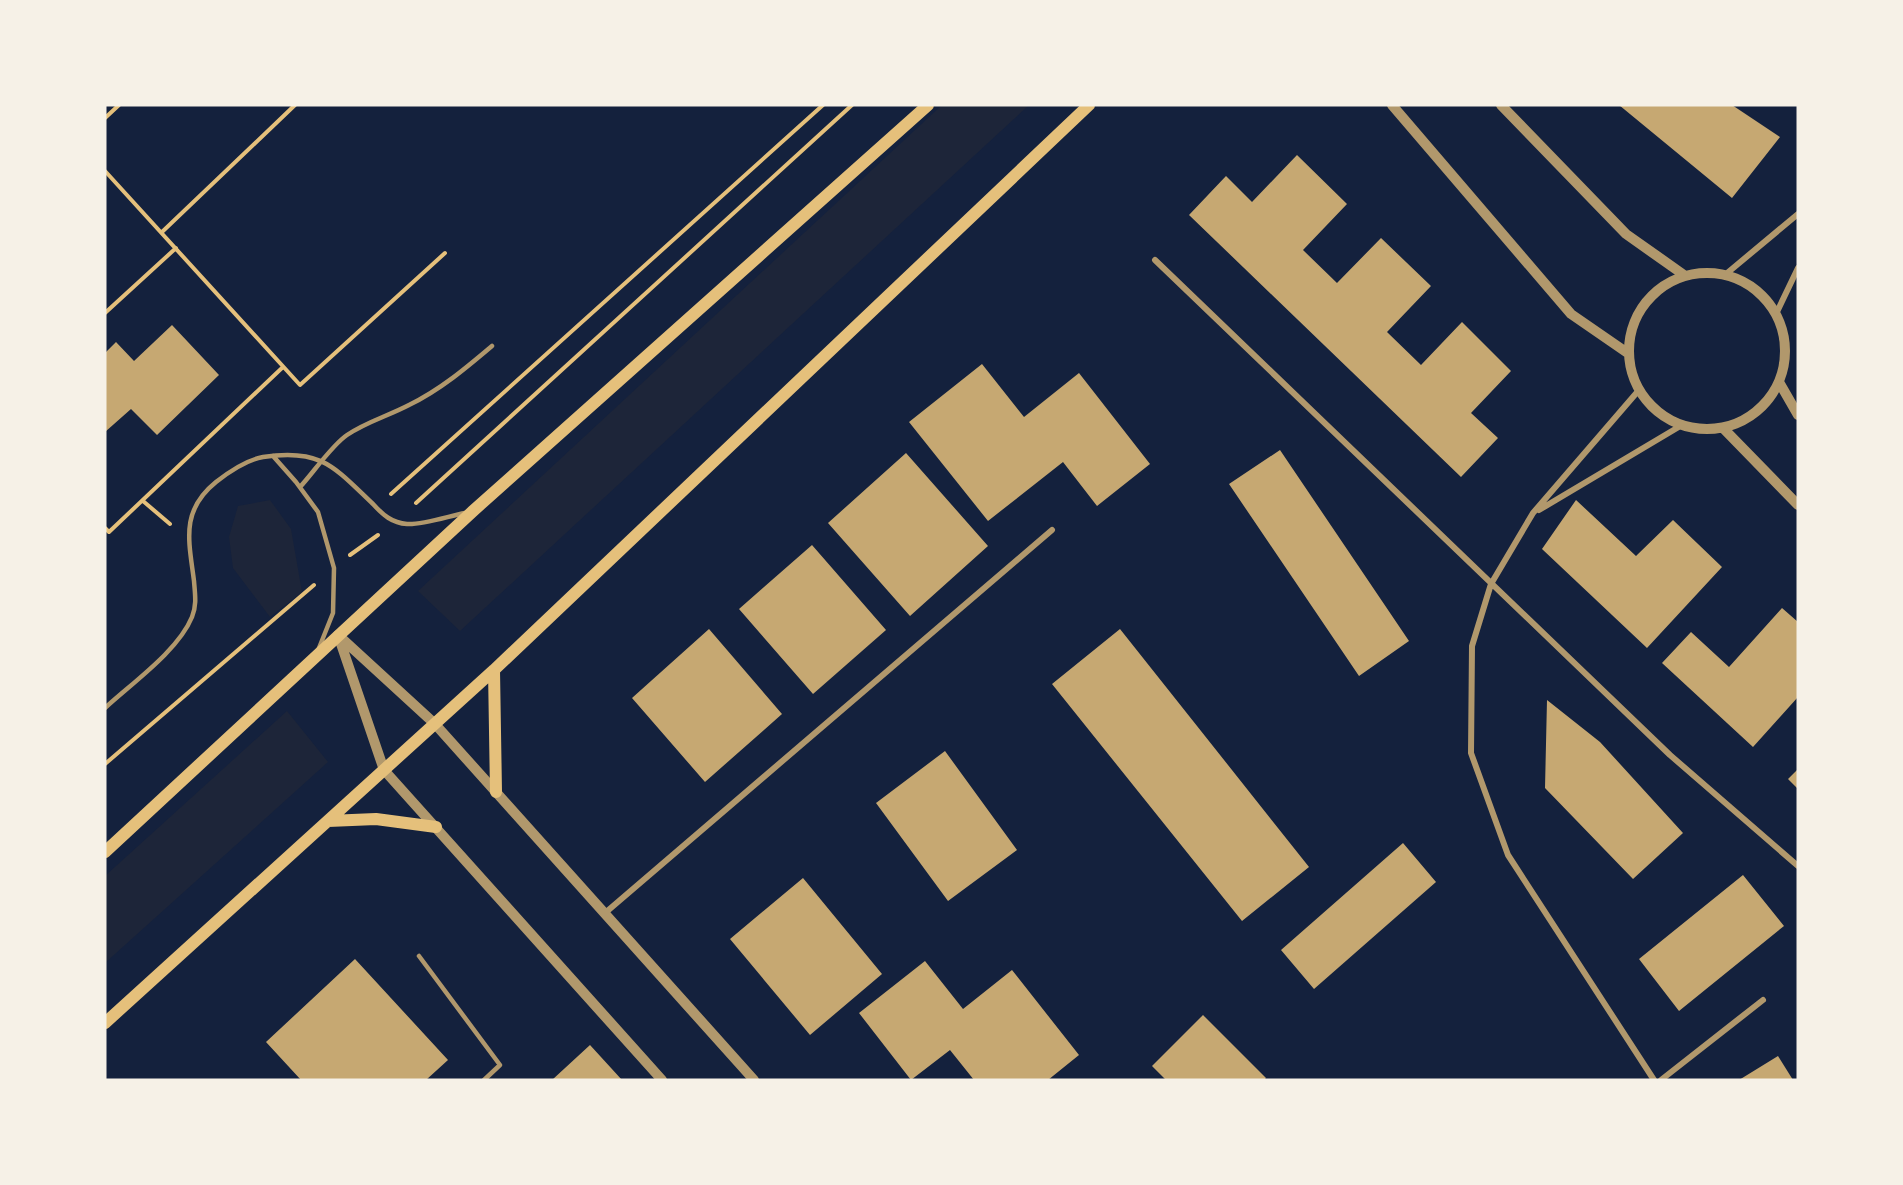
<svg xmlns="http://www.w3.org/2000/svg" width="1903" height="1185" font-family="'Varela Round',sans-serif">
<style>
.green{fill:#1d2539}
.building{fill:#c6a872}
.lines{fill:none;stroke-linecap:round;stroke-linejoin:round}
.path{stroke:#e5c07b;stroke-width:4}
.service{stroke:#b1986c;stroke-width:4.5}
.minor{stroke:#b1986c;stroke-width:6}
.tertiary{stroke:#b1986c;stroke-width:10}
.secondary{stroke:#e5c07b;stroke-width:12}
</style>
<rect width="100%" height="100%" fill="#14213d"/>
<path class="green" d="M 942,105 L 1029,105 L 460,631 L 418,591 Z
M 270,500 L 291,529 L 302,592 L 270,617 L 233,568 L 229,537 L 238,506 Z
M 287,711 L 328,762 L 105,963 L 105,876 Z"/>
<path class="building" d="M 1619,105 L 1732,105 L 1780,137 L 1732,198 Z
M 1297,155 L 1347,204 L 1303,250 L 1337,283 L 1381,238 L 1431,286 L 1387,332 L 1421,365 L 1462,322 L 1511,371 L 1471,413 L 1498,438 L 1461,477 L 1189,215 L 1226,176 L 1252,202 Z
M 172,325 L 219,375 L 157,435 L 131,409 L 105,432 L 105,353 L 116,342 L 134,361 Z
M 982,364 L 1024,417 L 1079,373 L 1150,464 L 1097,506 L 1063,462 L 988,521 L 909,422 Z
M 1280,450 L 1409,641 L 1359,676 L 1229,484 Z
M 906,453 L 988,546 L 910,616 L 828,523 Z
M 1576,500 L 1636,556 L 1673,520 L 1722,567 L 1647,648 L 1542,549 Z
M 812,545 L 886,630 L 813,694 L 739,609 Z
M 1782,608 L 1798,622 L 1798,697 L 1753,747 L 1662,663 L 1691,632 L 1729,667 Z
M 709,629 L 782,714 L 705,782 L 632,698 Z
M 1120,629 L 1309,867 L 1242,921 L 1052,684 Z
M 1547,700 L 1600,742 L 1683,833 L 1633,879 L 1545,788 Z
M 945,751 L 1017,850 L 948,901 L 876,803 Z
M 1798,769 L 1798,789 L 1788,779 Z
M 1403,843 L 1436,882 L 1314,989 L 1281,950 Z
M 1743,875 L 1784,926 L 1679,1011 L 1639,959 Z
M 803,878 L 882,974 L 810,1035 L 730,939 Z
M 355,959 L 448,1060 L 426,1080 L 301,1080 L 266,1042 Z
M 925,961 L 963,1009 L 1012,970 L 1079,1055 L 1048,1080 L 974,1080 L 950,1050 L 911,1080 L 859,1013 Z
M 1203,1015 L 1266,1078 L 1264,1080 L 1166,1080 L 1152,1066 Z
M 590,1045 L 622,1080 L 552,1080 Z
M 1778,1056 L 1793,1080 L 1739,1080 Z"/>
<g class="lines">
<path class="path" d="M 105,118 L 119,105
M 105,171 L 300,385 L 445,253
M 162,232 L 295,105
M 105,313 L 176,248
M 391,494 L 823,105
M 143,501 L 170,524
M 416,503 L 852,105
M 105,528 L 109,532 L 283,367
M 350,555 L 378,535
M 105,764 L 314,585"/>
<path class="service" d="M 273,456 L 296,482 L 318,512 L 334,568 L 333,613 L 319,648
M 300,487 C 313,473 332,445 347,435 C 366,422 388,416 409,405 C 440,390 466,368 492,346
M 105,708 C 132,683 178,651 192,617 C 197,605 195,594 194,581 C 189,541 180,511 216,482 C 230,471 246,460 263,457 C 321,448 334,467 373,504 C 383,515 392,523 407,524 C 423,525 449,516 465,513
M 419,956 L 500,1065 L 484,1080"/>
<path class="minor" d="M 1155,260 L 1670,755 L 1798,866
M 1726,274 L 1798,214
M 1776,314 L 1798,268
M 1639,390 L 1533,513 L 1491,584 L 1472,646 L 1471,753 L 1508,855 L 1654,1080
M 1539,510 L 1682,425
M 605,913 L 1052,530
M 1661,1080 L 1763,1000"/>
<path class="tertiary" d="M 1392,105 L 1571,314 L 1629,354
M 1501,105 L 1626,234 L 1684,275
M1629 351a78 78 0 1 1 156 0a78 78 0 1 1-156 0Z
M 1779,382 L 1798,415
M 1723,428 L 1798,505
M 338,635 L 435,724 L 754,1080
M 339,638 L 384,770 L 662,1080"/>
<path class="secondary" d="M 494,670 L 496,792
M 328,821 L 376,819 L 436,827
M 105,852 L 473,511 L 928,105
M 105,1023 L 494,670 L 1089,105"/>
</g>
<rect width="1903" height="1185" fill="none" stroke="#f6f1e7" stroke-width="213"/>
</svg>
